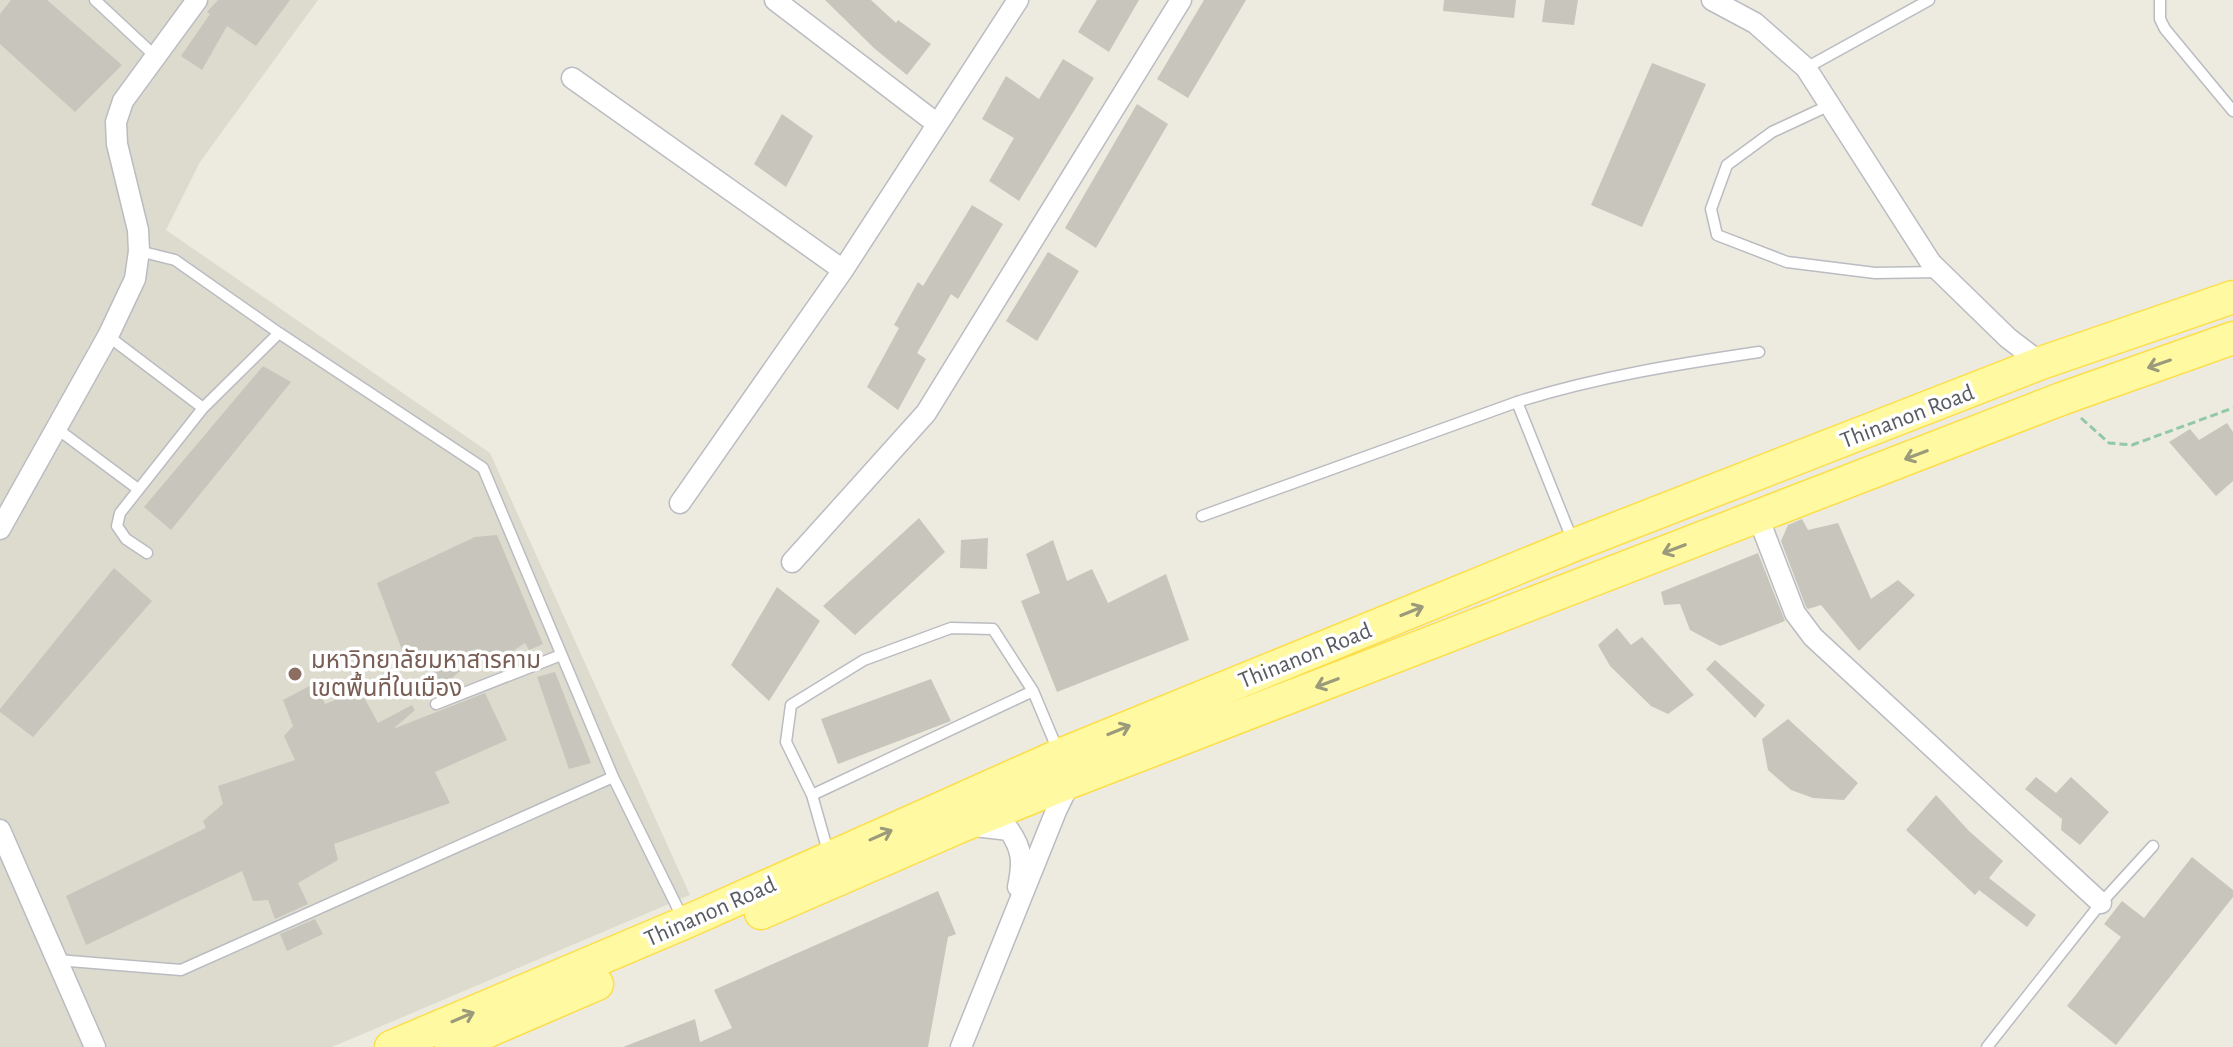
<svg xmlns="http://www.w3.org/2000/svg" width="2233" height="1047" font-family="'Alegreya Sans','Noto Sans Thai',sans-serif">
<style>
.education{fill:#dcdbce}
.building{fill:#c8c5bc}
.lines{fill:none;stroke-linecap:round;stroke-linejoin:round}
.service-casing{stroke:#babcc2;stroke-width:13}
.minor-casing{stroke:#babcc2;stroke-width:23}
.primary-casing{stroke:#fdde48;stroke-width:35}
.path{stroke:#91c8a7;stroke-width:3;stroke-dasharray:8 4;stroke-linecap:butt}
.service{stroke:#fff;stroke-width:10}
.minor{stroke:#fff;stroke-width:20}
.primary{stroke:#fffaa2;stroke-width:32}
.oneway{stroke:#9b9b7c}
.education-dot{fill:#8d6e63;stroke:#fff;stroke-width:3}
.labels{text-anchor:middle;stroke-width:7;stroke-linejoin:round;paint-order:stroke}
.street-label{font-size:24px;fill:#585b62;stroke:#fff}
.education-label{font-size:24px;fill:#785e54;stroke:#fff;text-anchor:start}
</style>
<rect width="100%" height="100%" fill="#edebdf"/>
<path class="education" d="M 0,0 L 318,0 L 200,162 L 166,230 L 490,453 L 690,895 L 332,1047 L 0,1047 Z"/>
<path class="building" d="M 11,0 L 47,0 L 122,65 L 75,112 L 0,44 L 0,14 Z
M 218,0 L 290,0 L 256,46 L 227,26 L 202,70 L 181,56 L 210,14 L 207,12 Z
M 825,0 L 871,0 L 896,23 L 898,20 L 931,44 L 907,75 L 875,49 Z
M 1097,0 L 1139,0 L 1109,52 L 1078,32 Z
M 1204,0 L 1246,0 L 1188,98 L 1157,79 Z
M 1444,0 L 1516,0 L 1514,18 L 1443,11 Z
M 1545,0 L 1578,0 L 1574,25 L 1542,22 Z
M 1063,59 L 1094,78 L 1019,201 L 989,181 L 1014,138 L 982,119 L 1006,76 L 1039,99 Z
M 1652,63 L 1706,84 L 1642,227 L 1591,205 Z
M 1137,104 L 1168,124 L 1096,248 L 1065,228 Z
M 782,114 L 813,136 L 786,187 L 754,164 Z
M 972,205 L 1003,224 L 958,299 L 951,294 L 917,353 L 926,359 L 898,410 L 867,387 L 899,328 L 894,325 L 918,282 L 923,286 Z
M 1048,252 L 1079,271 L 1037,341 L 1006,321 Z
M 263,366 L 291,382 L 171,530 L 144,507 Z
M 2227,423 L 2233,432 L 2233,481 L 2216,496 L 2169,442 L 2190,429 L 2199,440 Z
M 919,518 L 945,552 L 855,635 L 823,606 Z
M 1802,519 L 1808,530 L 1838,523 L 1871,599 L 1898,580 L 1915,595 L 1859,651 L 1821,605 L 1808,609 L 1806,607 L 1781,541 L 1788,525 Z
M 497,535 L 543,644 L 529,650 L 525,643 L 484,670 L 477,656 L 442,687 L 428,660 L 408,666 L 377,583 L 475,537 Z
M 988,538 L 987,569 L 960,568 L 961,540 Z
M 1053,540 L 1067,581 L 1092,569 L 1108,603 L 1166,574 L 1189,640 L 1057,692 L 1021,601 L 1040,593 L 1026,554 Z
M 1758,553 L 1785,621 L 1720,646 L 1690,630 L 1680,604 L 1664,605 L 1661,592 Z
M 114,568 L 152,601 L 33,737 L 0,712 L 0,709 Z
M 777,587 L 820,621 L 769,701 L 731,665 Z
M 1617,628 L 1631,645 L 1642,637 L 1694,695 L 1668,714 L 1651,706 L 1610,666 L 1598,645 Z
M 1715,660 L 1765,705 L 1755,718 L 1706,669 Z
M 555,672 L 591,763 L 569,769 L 537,677 Z
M 931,679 L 951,721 L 838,764 L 821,719 Z
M 317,682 L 325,704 L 360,690 L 378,723 L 412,705 L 415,710 L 393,729 L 485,693 L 507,740 L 435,772 L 450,803 L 334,844 L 338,860 L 298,883 L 308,904 L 275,919 L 268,900 L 253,901 L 242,871 L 86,945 L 66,896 L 206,828 L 203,821 L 223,804 L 218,786 L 295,760 L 284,736 L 293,726 L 283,700 Z
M 1788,719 L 1858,783 L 1844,800 L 1813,798 L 1791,790 L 1768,770 L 1762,739 Z
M 2036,777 L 2056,793 L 2071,777 L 2109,812 L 2080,845 L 2061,830 L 2062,819 L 2025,789 Z
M 1936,795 L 1969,831 L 2003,861 L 1989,878 L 2036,915 L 2027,927 L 1979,890 L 1975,895 L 1906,830 Z
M 2192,857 L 2233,890 L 2233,897 L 2116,1045 L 2067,1006 L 2121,937 L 2104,924 L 2122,901 L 2144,918 Z
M 938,891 L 956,934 L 948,937 L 928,1047 L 623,1047 L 695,1019 L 700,1042 L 732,1028 L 714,990 Z
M 315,919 L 323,934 L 287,951 L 280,934 Z"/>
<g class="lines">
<g class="service-casing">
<path id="service" d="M 95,0 L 155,56
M 2160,0 L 2160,19 L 2165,29 L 2233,111
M 1806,68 L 1929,0
M 1830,105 L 1772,132 L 1727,165 L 1711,209 L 1717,235 L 1787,262 L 1875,273 L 1940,272
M 139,251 L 175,260 L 279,333 L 483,468 L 613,777 L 684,921
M 108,336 L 203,408 L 279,333
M 56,428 L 138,489
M 1202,516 L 1517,402
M 1572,539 L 1517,402 C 1596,377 1678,364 1759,352
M 147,553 L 126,539 L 117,526 L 120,513 L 203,408
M 436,704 L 561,655
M 812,795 L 1033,691
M 829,855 L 812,795 L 786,742 L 791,705 L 864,660 L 951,628 L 993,629 L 1033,691 L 1059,753
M 57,960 L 181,970 L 613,777
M 1987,1047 L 2101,903 L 2153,846"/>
</g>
<g class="minor-casing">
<path id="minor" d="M 775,0 L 936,123
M 1712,0 L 1755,23 L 1806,68 L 1931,263 L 2008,338 L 2041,363
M 572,78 L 843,270 L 1018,0
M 680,503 L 843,270
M 1758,517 L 1795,613 L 1813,637 L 2101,903
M 0,529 L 108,336 L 135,279 L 139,251 L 138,230 L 117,144 L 116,122 L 123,101 L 197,0
M 792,562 L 926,413 L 1181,0
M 975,826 L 1009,830 C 1023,850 1023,863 1018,887
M 0,830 L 95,1047
M 961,1047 L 1056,811 L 1070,782"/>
</g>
<g class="primary-casing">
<path id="primary" d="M 761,913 L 961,826 L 1070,782 L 2061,399 L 2233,338
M 391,1047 L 684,923 L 1060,755 L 1574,545 L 2041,363 L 2233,297
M 451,1047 L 597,984"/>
</g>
<path class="path" d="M 2081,418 L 2109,443 L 2132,445 L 2233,408"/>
<use href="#service" class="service"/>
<use href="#minor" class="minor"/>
<use href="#primary" class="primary"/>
</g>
<defs><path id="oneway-shaft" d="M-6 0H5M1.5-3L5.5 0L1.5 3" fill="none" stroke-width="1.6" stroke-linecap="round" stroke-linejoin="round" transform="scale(2)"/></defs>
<g class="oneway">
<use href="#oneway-shaft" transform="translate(2159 364) rotate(161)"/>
<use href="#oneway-shaft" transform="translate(1916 455) rotate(159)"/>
<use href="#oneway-shaft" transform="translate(1674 549) rotate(159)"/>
<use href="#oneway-shaft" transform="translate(1412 611) rotate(-22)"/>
<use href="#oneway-shaft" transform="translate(1327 683) rotate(159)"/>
<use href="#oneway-shaft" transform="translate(1119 730) rotate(-22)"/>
<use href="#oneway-shaft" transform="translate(881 835) rotate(-24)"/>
<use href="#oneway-shaft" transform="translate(463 1017) rotate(-23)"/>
</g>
<circle class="education-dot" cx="295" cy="674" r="8"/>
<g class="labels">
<g class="street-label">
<text transform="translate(1907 416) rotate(-21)" y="8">Thinanon Road</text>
<text transform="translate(1305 655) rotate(-22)" y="8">Thinanon Road</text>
<text transform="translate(710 911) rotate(-24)" y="8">Thinanon Road</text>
</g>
<g class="education-label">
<text x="311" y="668">มหาวิทยาลัยมหาสารคาม<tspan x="311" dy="28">เขตพื้นที่ในเมือง</tspan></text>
</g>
</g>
</svg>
